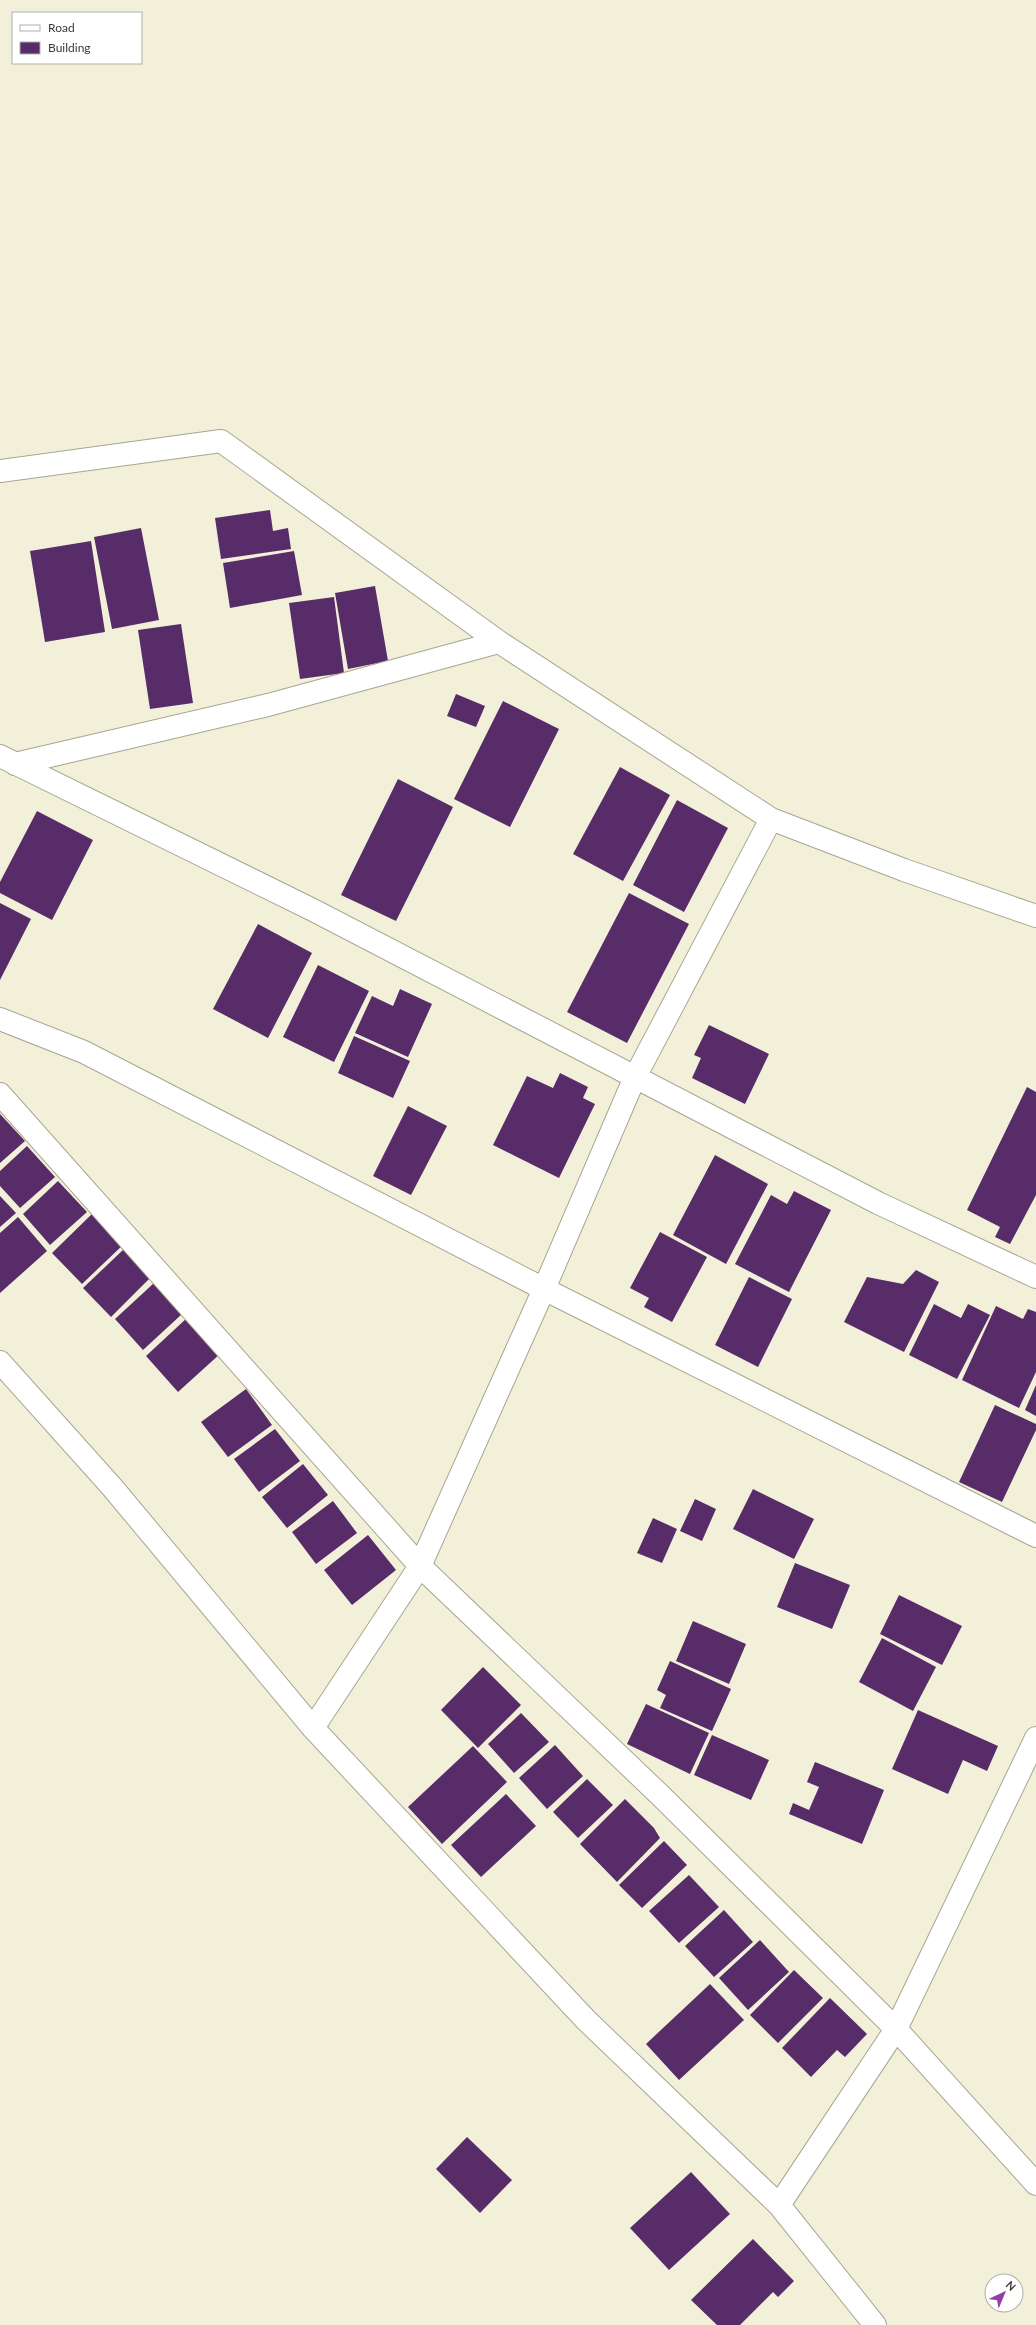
<svg xmlns="http://www.w3.org/2000/svg" width="1036" height="2325" font-family="Lato,sans-serif">
<style>
.building{fill:#572c68}
.lines{fill:none;stroke-linecap:round;stroke-linejoin:round}
.minor-casing{stroke:#a8a690;stroke-width:24}
.minor{stroke:#fff;stroke-width:22}
</style>
<rect width="100%" height="100%" fill="#f2f0d9"/>
<path class="building" d="M 270,510 L 273,531 L 288,528 L 291,549 L 221,559 L 215,518 Z
M 141,528 L 159,620 L 112,629 L 94,537 Z
M 91,541 L 105,632 L 45,642 L 30,551 Z
M 294,551 L 302,595 L 230,608 L 223,563 Z
M 375,586 L 388,661 L 348,669 L 335,593 Z
M 334,597 L 344,673 L 300,679 L 289,603 Z
M 181,624 L 193,703 L 150,709 L 138,630 Z
M 456,694 L 485,706 L 476,727 L 447,716 Z
M 503,701 L 559,729 L 510,827 L 454,799 Z
M 620,767 L 670,795 L 623,881 L 573,854 Z
M 398,779 L 453,807 L 396,921 L 341,895 Z
M 677,800 L 728,828 L 684,912 L 633,885 Z
M 37,811 L 93,840 L 52,920 L 0,893 L 0,882 Z
M 629,893 L 689,924 L 627,1043 L 567,1012 Z
M 0,903 L 31,919 L 0,980 Z
M 258,924 L 312,953 L 268,1038 L 213,1009 Z
M 318,965 L 369,991 L 334,1062 L 283,1037 Z
M 400,989 L 432,1004 L 408,1057 L 355,1033 L 372,996 L 393,1006 Z
M 709,1025 L 769,1054 L 745,1104 L 692,1078 L 701,1058 L 694,1055 Z
M 354,1036 L 410,1061 L 393,1098 L 338,1073 Z
M 560,1073 L 588,1087 L 583,1098 L 595,1104 L 559,1178 L 493,1145 L 527,1076 L 553,1088 Z
M 1027,1087 L 1036,1092 L 1036,1195 L 1010,1244 L 995,1237 L 1000,1227 L 967,1210 Z
M 408,1106 L 447,1126 L 411,1195 L 373,1176 Z
M 0,1114 L 25,1141 L 0,1163 Z
M 27,1146 L 55,1177 L 20,1208 L 0,1186 L 0,1171 Z
M 715,1155 L 768,1184 L 726,1264 L 673,1235 Z
M 58,1181 L 87,1212 L 50,1245 L 23,1214 Z
M 794,1191 L 831,1210 L 789,1292 L 735,1264 L 771,1195 L 787,1204 Z
M 0,1196 L 16,1213 L 0,1227 Z
M 94,1212 L 125,1243 L 82,1284 L 52,1253 Z
M 18,1217 L 47,1251 L 0,1293 L 0,1233 Z
M 660,1232 L 707,1257 L 672,1322 L 644,1307 L 649,1298 L 630,1288 Z
M 124,1249 L 151,1277 L 111,1317 L 83,1288 Z
M 916,1270 L 939,1282 L 904,1352 L 844,1322 L 867,1277 L 903,1284 Z
M 749,1277 L 792,1299 L 758,1367 L 715,1345 Z
M 154,1283 L 182,1314 L 143,1350 L 115,1319 Z
M 934,1304 L 961,1318 L 968,1304 L 990,1315 L 957,1379 L 909,1355 Z
M 996,1306 L 1023,1319 L 1028,1309 L 1036,1312 L 1036,1372 L 1019,1408 L 962,1380 Z
M 188,1317 L 221,1353 L 178,1392 L 146,1356 Z
M 1036,1385 L 1036,1416 L 1025,1410 Z
M 246,1389 L 272,1425 L 228,1457 L 201,1422 Z
M 995,1405 L 1036,1424 L 1036,1430 L 1002,1502 L 959,1482 Z
M 275,1429 L 300,1461 L 259,1492 L 234,1459 Z
M 303,1464 L 328,1495 L 287,1528 L 262,1497 Z
M 753,1489 L 814,1519 L 794,1559 L 733,1529 Z
M 695,1499 L 716,1509 L 702,1541 L 680,1531 Z
M 333,1501 L 357,1533 L 316,1564 L 292,1532 Z
M 653,1518 L 677,1529 L 662,1563 L 637,1553 Z
M 368,1535 L 396,1570 L 352,1605 L 324,1570 Z
M 795,1563 L 850,1585 L 832,1629 L 777,1607 Z
M 899,1595 L 962,1626 L 942,1665 L 880,1634 Z
M 693,1621 L 746,1644 L 729,1684 L 676,1661 Z
M 882,1638 L 936,1667 L 913,1711 L 859,1682 Z
M 670,1661 L 731,1689 L 712,1731 L 660,1708 L 666,1695 L 657,1690 Z
M 483,1667 L 521,1705 L 478,1748 L 441,1710 Z
M 646,1704 L 709,1733 L 690,1774 L 627,1744 Z
M 918,1710 L 998,1746 L 987,1771 L 963,1760 L 948,1794 L 892,1769 Z
M 521,1713 L 549,1742 L 514,1773 L 488,1744 Z
M 712,1735 L 769,1760 L 751,1800 L 694,1775 Z
M 555,1745 L 583,1776 L 547,1809 L 519,1778 Z
M 473,1746 L 507,1782 L 442,1844 L 408,1807 Z
M 815,1762 L 884,1790 L 862,1844 L 789,1814 L 793,1803 L 809,1810 L 819,1787 L 807,1782 Z
M 587,1779 L 613,1805 L 578,1838 L 553,1812 Z
M 506,1794 L 536,1826 L 481,1877 L 451,1845 Z
M 625,1799 L 654,1828 L 660,1838 L 617,1882 L 580,1844 Z
M 664,1841 L 687,1865 L 642,1908 L 619,1885 Z
M 689,1875 L 719,1907 L 679,1943 L 649,1911 Z
M 724,1910 L 753,1942 L 714,1977 L 685,1946 Z
M 760,1940 L 789,1972 L 748,2010 L 719,1978 Z
M 794,1970 L 823,1998 L 778,2043 L 750,2015 Z
M 710,1984 L 744,2020 L 679,2080 L 646,2044 Z
M 830,1998 L 867,2034 L 845,2057 L 837,2050 L 811,2077 L 782,2048 Z
M 467,2137 L 512,2180 L 480,2213 L 436,2169 Z
M 691,2172 L 730,2214 L 669,2270 L 630,2228 Z
M 753,2239 L 794,2281 L 778,2297 L 773,2292 L 740,2325 L 717,2325 L 691,2300 Z"/>
<g class="lines">
<g class="minor-casing">
<path id="minor" d="M 0,471 L 221,441 L 499,642 L 771,819 L 904,870 L 1036,916
M 0,756 L 313,910 L 878,1203 L 1036,1277
M 15,764 L 268,705 L 499,642
M 771,819 L 635,1077 L 544,1289 L 420,1566 L 660,1795 L 896,2029 L 1036,1738
M 0,1019 L 84,1052 L 544,1289 L 1036,1536
M 0,1094 L 420,1566 L 313,1728
M 0,1362 L 112,1487 L 313,1728 L 586,2020 L 779,2205
M 875,2325 L 779,2205 L 896,2029 L 1036,2184"/>
</g>
<use href="#minor" class="minor"/>
</g>
<rect x="12" y="12" width="130" height="52" fill="#ffffff" stroke="#b0b0ac"/>
<rect x="20" y="25" width="20" height="6" fill="#ffffff" stroke="#b0b0ac"/>
<text x="48" y="32" font-size="12" fill="#3a3930">Road</text>
<rect x="20" y="42" width="20" height="12" fill="#572c68" stroke="#b0b0ac"/>
<text x="48" y="52" font-size="12" fill="#3a3930">Building</text>
<g transform="translate(1004 2293) rotate(44)"><circle r="19" fill="#ffffff" stroke="#b0b0ac"/>
<path d="M0-3L7 15L0 10L-7 15Z" fill="#913faf"/>
<text y="-6" font-size="11" font-weight="bold" text-anchor="middle" fill="#3a3930">N</text>
</g>
</svg>
